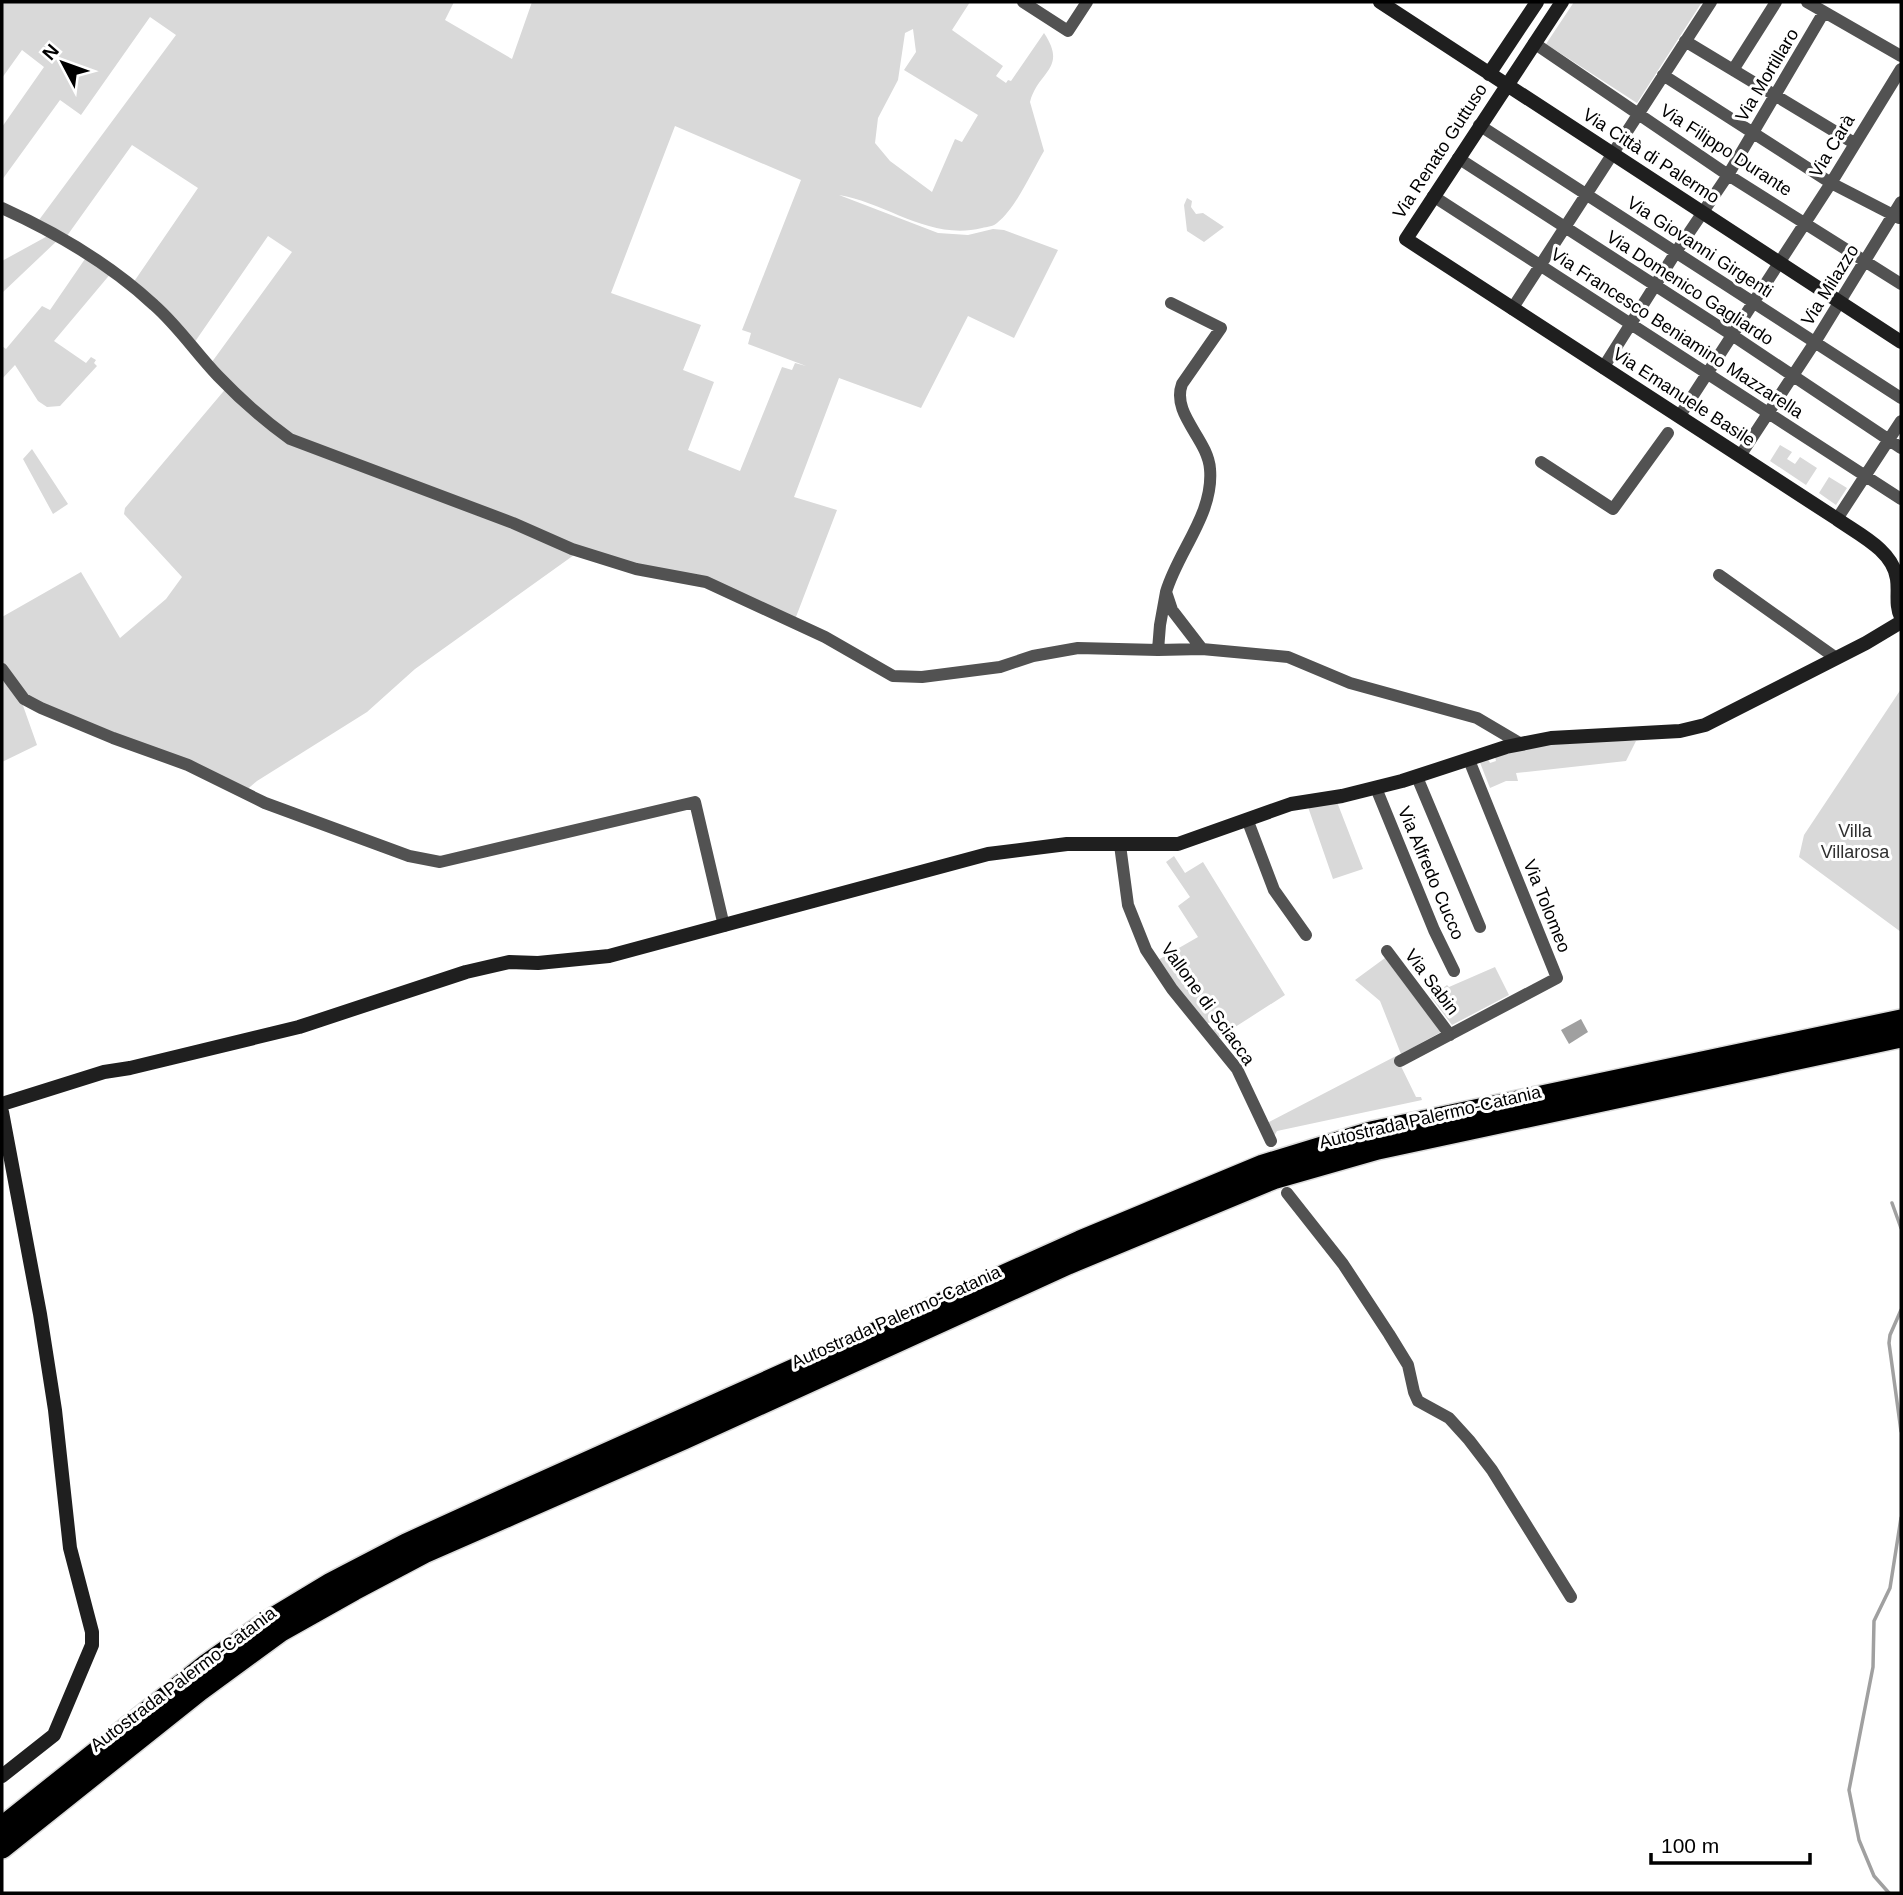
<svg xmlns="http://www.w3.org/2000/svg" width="1903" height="1895" font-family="Arial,sans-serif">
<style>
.green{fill:#d9d9d9;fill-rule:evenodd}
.water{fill:#a0a0a0}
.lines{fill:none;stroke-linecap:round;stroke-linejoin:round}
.stream{stroke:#a0a0a0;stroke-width:3.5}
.highway-casing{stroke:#dbdbdb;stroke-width:24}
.street{stroke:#525252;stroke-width:12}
.secondary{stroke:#1f1f1f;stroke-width:14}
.highway{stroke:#000;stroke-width:21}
.labels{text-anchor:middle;stroke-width:6;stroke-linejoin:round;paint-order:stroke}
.street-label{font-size:18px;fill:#000;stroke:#fff}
.park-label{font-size:18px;fill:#303030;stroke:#fff}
</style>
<rect width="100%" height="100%" fill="#fff"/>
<path class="green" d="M 2,2 L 454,2 L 445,20 L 512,59 L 532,2 L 970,2 L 952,30 L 1003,66 L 996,76 L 1006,83 L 1008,80 L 1011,81 L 1044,33 C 1068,69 1038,71 1030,102 L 1044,151 C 1031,173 1016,208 997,223 C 994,226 987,227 982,228 C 930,241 887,203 839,195 L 938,233 L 968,235 L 993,229 L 1004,230 L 1058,250 L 1014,338 L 968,316 L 921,408 L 839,378 L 794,497 L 837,510 L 794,622 L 706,582 L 574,555 L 415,669 L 367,712 L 257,781 L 243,793 L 21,700 L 37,745 L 2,762 L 2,617 L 81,572 L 120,638 L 166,599 L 182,577 L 124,514 L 125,508 L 228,386 L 209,366 L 292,252 L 268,236 L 192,346 L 131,286 L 198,188 L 132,145 L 64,240 L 60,238 L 2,293 L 2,261 L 53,233 L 36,224 L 176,35 L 150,17 L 81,115 L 60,100 L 2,180 L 2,127 L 44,67 L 22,50 L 2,78 ZM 913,29 L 916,52 L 904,70 L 978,115 L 962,142 L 955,139 L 932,192 L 890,161 L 875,143 L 878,118 L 898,80 L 905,33 ZM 675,126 L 801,180 L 742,330 L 751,333 L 748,344 L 806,366 L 795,363 L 792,370 L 782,367 L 740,471 L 688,450 L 714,382 L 683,370 L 701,325 L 611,293 Z
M 1574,2 L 1702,2 L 1637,103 L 1546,44 Z
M 1187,198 L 1192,201 L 1191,207 L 1196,214 L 1203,213 L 1224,227 L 1204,242 L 1187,231 L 1184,205 Z
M 87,256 L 112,272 L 54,341 L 86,363 L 91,357 L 96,360 L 94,363 L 97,366 L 60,406 L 47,407 L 38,401 L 15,365 L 2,379 L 2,346 L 6,349 L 42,306 L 50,310 Z
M 1780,445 L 1792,452 L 1787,459 L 1795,464 L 1800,457 L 1817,468 L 1806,485 L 1770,461 Z
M 32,449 L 68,504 L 53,514 L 23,459 Z
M 1829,477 L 1847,488 L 1836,505 L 1819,493 Z
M 1901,689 L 1901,932 L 1799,857 L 1804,835 Z
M 1600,740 L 1636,741 L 1626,761 L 1516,773 L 1518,781 L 1506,781 L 1490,788 L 1479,760 L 1488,759 L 1490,763 L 1496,761 L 1495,757 L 1533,745 Z
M 1337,802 L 1363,869 L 1333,879 L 1308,807 Z
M 1174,856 L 1185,873 L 1203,862 L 1285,995 L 1218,1038 L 1212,1031 L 1217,1027 L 1214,1022 L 1207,1023 L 1187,1001 L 1158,960 L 1198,937 L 1178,906 L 1190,897 L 1166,862 Z
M 1385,958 L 1441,1032 L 1401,1054 L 1380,1001 L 1355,980 Z
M 1495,967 L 1509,995 L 1452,1025 L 1431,997 L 1447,985 L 1449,987 Z
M 1396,1056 L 1416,1097 L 1421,1097 L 1422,1100 L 1277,1131 L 1274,1136 L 1267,1123 Z"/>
<path class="water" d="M 1581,1019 L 1588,1032 L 1569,1044 L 1561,1030 Z"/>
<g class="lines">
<path class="stream" d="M 1892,1203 L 1901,1228
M 1901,1310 L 1890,1335 L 1889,1343 L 1901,1431
M 1889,1893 L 1874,1876 L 1859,1840 L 1849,1790 L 1873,1667 L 1874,1621 L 1890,1588 L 1901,1518"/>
<g class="highway-casing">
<path id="highway" d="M 2,1827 L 207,1664 L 268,1621 L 331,1583 L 406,1544 L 509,1497 L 1080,1241 L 1263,1165 L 1371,1132 L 1901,1020
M 2,1848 L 199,1691 L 281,1631 L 354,1590 L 424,1553 L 684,1439 L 1068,1264 L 1273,1179 L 1378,1149 L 1901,1037"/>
</g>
<path class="street" d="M 1023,2 L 1068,31 L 1087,2
M 1807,2 L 1901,56
M 1685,41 L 1854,143
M 1534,43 L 1728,175 L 1901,284
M 1733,70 L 1776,2
M 1663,75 L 1831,183 L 1899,218
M 1479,125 L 1901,398
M 1458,158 L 1732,335 L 1901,448
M 1433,196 L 1901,499
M 2,208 C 55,232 111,265 154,305 C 178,326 196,353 218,376 C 240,399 265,421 290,439 L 513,523 L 572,549 L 636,569 L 706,582 L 825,637 L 893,676 L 922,677 L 1000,667 L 1033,656 L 1078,648 L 1158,650 L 1202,649 L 1288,657 L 1350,683 L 1477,718 L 1521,744
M 1512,309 L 1711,2
M 1603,368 L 1676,252 L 1728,175 L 1824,12
M 1679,417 L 1831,183 L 1901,69
M 1740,456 L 1815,342 L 1901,202
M 1541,462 L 1613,509 L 1668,433
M 1837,519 L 1901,421
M 1719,575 L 1836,658
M 1166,592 C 1178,551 1214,514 1210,469 C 1208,439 1171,414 1182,384 L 1221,328 L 1171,303
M 1158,650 L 1160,625 L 1166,592 L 1172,610 L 1202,649
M 2,669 L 24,699 L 41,708 L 113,738 L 188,765 L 265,803 L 409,856 L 440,862 L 695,802 L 724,926
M 1417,777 L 1480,927
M 1376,788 L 1434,930 L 1454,971
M 1247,819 L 1274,890 L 1306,935
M 1120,845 L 1128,905 L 1146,950 L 1172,989 L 1237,1069 L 1271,1141
M 1387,951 L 1450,1035
M 1400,1061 L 1557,978 L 1469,760
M 1287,1193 L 1343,1264 L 1389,1334 L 1408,1365 L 1414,1392 L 1418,1401 L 1449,1418 L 1469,1440 L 1492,1470 L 1571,1597"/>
<path class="secondary" d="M 1380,2 L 1901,342
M 1562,2 L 1406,239 L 1837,519 C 1858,534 1893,550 1897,579 C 1899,592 1895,605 1901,617
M 1489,74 L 1537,2
M 2,1104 L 104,1072 L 130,1068 L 299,1027 L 466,972 L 509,962 L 538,963 L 609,956 L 988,854 L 1067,844 L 1178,844 L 1291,804 L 1342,796 L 1402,781 L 1506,747 L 1551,738 L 1680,731 L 1705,725 L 1866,643 L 1901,622
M 2,1112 L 40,1314 L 55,1410 L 70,1548 L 92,1632 L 92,1645 L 54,1735 L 2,1776"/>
<use href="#highway" class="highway"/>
</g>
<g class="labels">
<g class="street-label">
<text transform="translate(1767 75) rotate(-59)" y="6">Via Mortillaro</text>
<text transform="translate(1832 146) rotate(-59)" y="6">Via Carà</text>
<text transform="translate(1726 150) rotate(33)" y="6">Via Filippo Durante</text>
<text transform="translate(1440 151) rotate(-57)" y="6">Via Renato Guttuso</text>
<text transform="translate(1651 156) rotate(33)" y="6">Via Città di Palermo</text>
<text transform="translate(1700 247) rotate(33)" y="6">Via Giovanni Girgenti</text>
<text transform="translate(1830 285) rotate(-58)" y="6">Via Milazzo</text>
<text transform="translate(1690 288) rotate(33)" y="6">Via Domenico Gagliardo</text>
<text transform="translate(1677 333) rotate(33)" y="6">Via Francesco Beniamino Mazzarella</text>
<text transform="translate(1684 397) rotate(33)" y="6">Via Emanuele Basile</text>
<text transform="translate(1431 873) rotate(67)" y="6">Via Alfredo Cucco</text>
<text transform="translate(1547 906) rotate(68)" y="6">Via Tolomeo</text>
<text transform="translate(1432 982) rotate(53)" y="6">Via Sabin</text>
<text transform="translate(1208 1004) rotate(54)" y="6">Vallone di Sciacca</text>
<text transform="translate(1430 1117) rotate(-13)" y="6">Autostrada Palermo-Catania</text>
<text transform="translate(896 1317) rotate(-24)" y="6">Autostrada Palermo-Catania</text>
<text transform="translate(183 1679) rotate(-37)" y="6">Autostrada Palermo-Catania</text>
</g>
<g class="park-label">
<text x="1855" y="837">Villa<tspan x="1855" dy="21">Villarosa</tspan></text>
</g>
</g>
<rect width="1903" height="1895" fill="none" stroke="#000000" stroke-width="7"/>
<g transform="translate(63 63) rotate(311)" stroke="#ffffff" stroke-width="5" paint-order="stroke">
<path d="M0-5L12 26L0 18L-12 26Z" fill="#000000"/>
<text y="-10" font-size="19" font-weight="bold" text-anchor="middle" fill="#000000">N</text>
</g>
<path d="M1651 1853v10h159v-10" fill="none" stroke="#000000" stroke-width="3.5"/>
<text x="1661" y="1853" font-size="21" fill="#000000" stroke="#ffffff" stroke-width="5" paint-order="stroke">100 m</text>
</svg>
